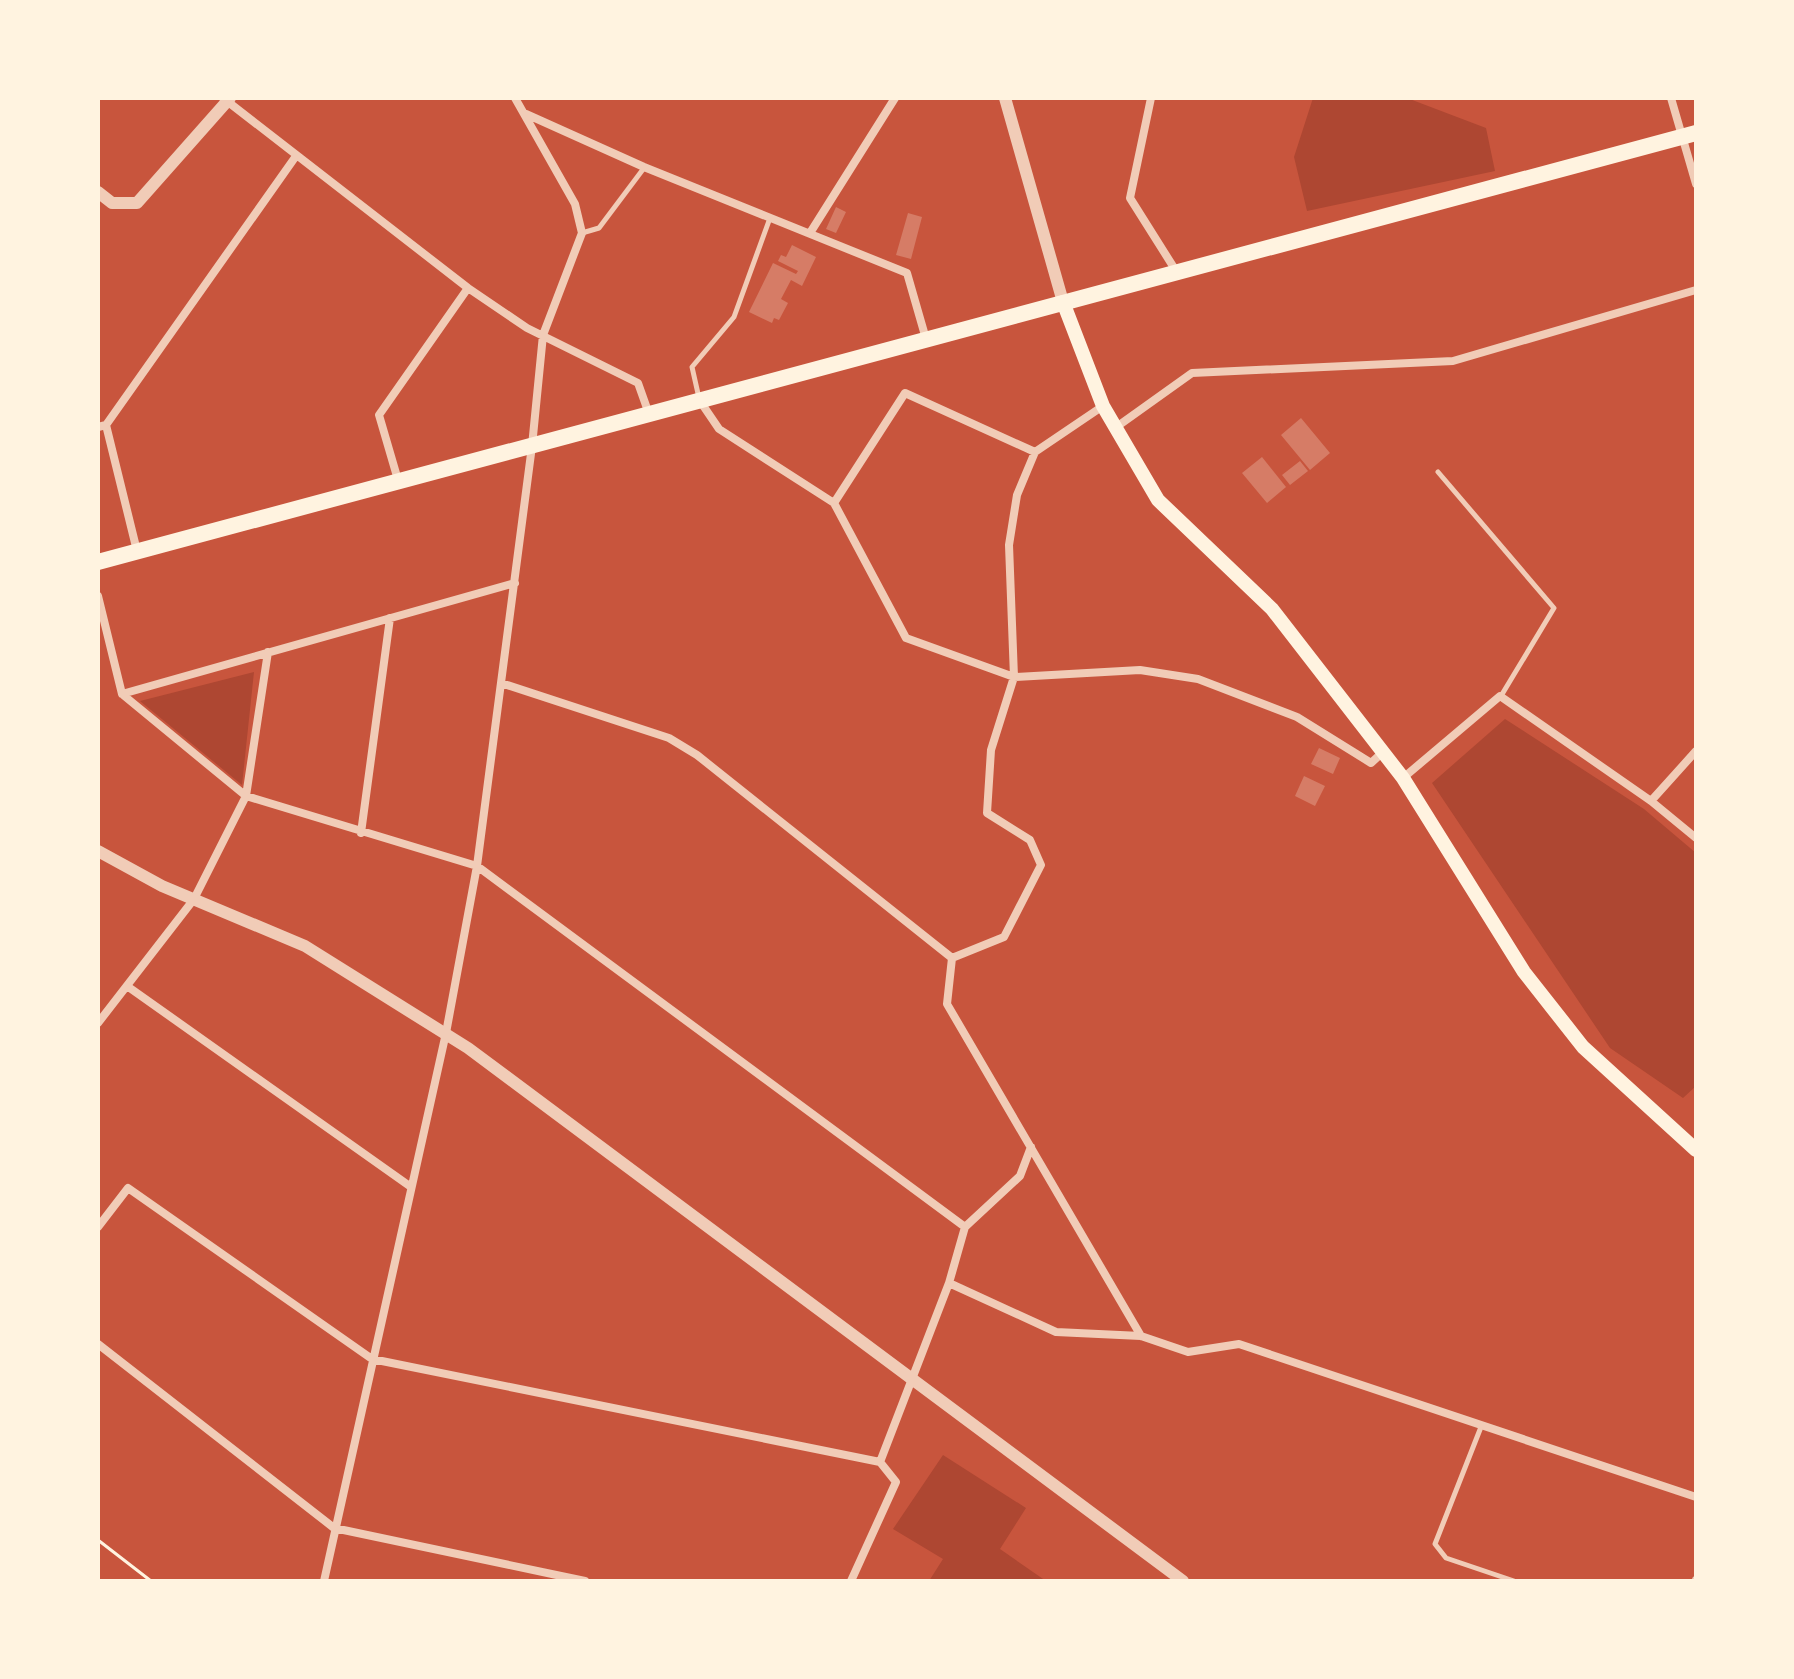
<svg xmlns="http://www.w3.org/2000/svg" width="1794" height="1679" font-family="'Sofia Sans Condensed',sans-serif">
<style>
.green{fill:#ae4732}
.building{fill:#d67c66}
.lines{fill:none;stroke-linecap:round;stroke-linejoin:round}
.path{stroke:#fff3e0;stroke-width:3}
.service{stroke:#f1ccb7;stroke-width:5}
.minor{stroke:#f1ccb7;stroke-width:8}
.tertiary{stroke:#f1ccb7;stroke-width:12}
.secondary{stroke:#fff3e0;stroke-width:14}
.trunk{stroke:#fff3e0;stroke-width:16}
</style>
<rect width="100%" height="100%" fill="#c8553d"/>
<path class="green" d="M 1313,98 L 1407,98 L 1486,128 L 1495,171 L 1307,211 L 1294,157 Z
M 254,672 L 242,785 L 140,701 Z
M 1505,719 L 1644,809 L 1696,853 L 1696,1086 L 1683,1098 L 1610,1048 L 1432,783 Z
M 943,1455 L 1026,1508 L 1000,1549 L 1046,1581 L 929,1581 L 943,1559 L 893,1529 Z"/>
<path class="building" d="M 836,207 L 846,212 L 836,233 L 826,229 Z
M 908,213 L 922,217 L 911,259 L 896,255 Z
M 792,245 L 816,257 L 802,286 L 791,280 L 781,299 L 788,303 L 779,320 L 774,318 L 772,323 L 749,312 L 773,263 L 796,274 L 798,271 L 778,261 L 781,255 L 786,257 Z
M 1301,418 L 1330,453 L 1310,470 L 1281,435 Z
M 1262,457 L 1286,487 L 1267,503 L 1242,473 Z
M 1300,461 L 1308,471 L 1290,485 L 1282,475 Z
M 1319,748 L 1340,758 L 1333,774 L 1311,764 Z
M 1304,776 L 1325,786 L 1315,806 L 1295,796 Z"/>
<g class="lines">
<path class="path" d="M 98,1540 L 151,1581"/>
<path class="service" d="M 582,233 L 599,228 L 644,168
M 699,398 L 692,367 L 734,317 L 770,218
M 1438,472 L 1554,608 L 1501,696
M 1481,1427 L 1435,1544 L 1446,1558 L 1514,1581"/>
<path class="minor" d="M 223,98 L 468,288 L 527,328 L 638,383 L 649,414
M 1151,98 L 1130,198 L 1176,271
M 1671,98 L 1696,184
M 526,114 L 644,167 L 907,273 L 926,339
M 810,233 L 895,98
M 700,401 L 719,429 L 834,503 L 906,638 L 1014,677 L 1140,670 L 1198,679 L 1297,717 L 1371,763 L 1383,752
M 106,425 L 137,551
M 98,427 L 106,425 L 296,156
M 1115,428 L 1192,373 L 1453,361 L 1696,290
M 398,480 L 379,415 L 468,288
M 834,503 L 905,393 L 1035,452
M 98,596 L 122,694 L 246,796 L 477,866 L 965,1227
M 501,683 L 669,738 L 697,755 L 952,958
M 122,694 L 515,583
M 1403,778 L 1500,696 L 1651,801 L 1696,838
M 1651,801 L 1696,751
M 361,833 L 390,618
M 952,958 L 1004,937 L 1041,865 L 1030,840 L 987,813 L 991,750 L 1014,677 L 1009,545 L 1017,495 L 1035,452 L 1103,406
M 952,958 L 947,1004 L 1141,1336
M 127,986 L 411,1187
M 98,1023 L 194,899 L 246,796 L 268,652
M 98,1227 L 128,1188 L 372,1359 L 880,1462 L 896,1482 L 851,1581
M 949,1283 L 1056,1332 L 1141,1336 L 1188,1352 L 1239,1344 L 1696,1497
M 98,1344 L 334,1528 L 585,1581
M 880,1462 L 949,1283 L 965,1227 L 1020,1176 L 1031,1147
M 324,1581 L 446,1033 L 477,866 L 532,446 L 543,335 L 582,233 L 575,204 L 515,98
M 1696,1581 L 1696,1580"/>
<path class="tertiary" d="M 1005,98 L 1063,302
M 98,192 L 112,203 L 137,203 L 230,98
M 98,851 L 162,886 L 305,946 L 468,1048 L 1183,1581"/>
<path class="secondary" d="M 1063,302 L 1103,406 L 1158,500 L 1272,609 L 1403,778 L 1524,972 L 1583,1047 L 1696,1150"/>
<path class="trunk" d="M 98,562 L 1696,133"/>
</g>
<rect width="1794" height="1679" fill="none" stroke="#fff3e0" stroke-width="200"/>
</svg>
